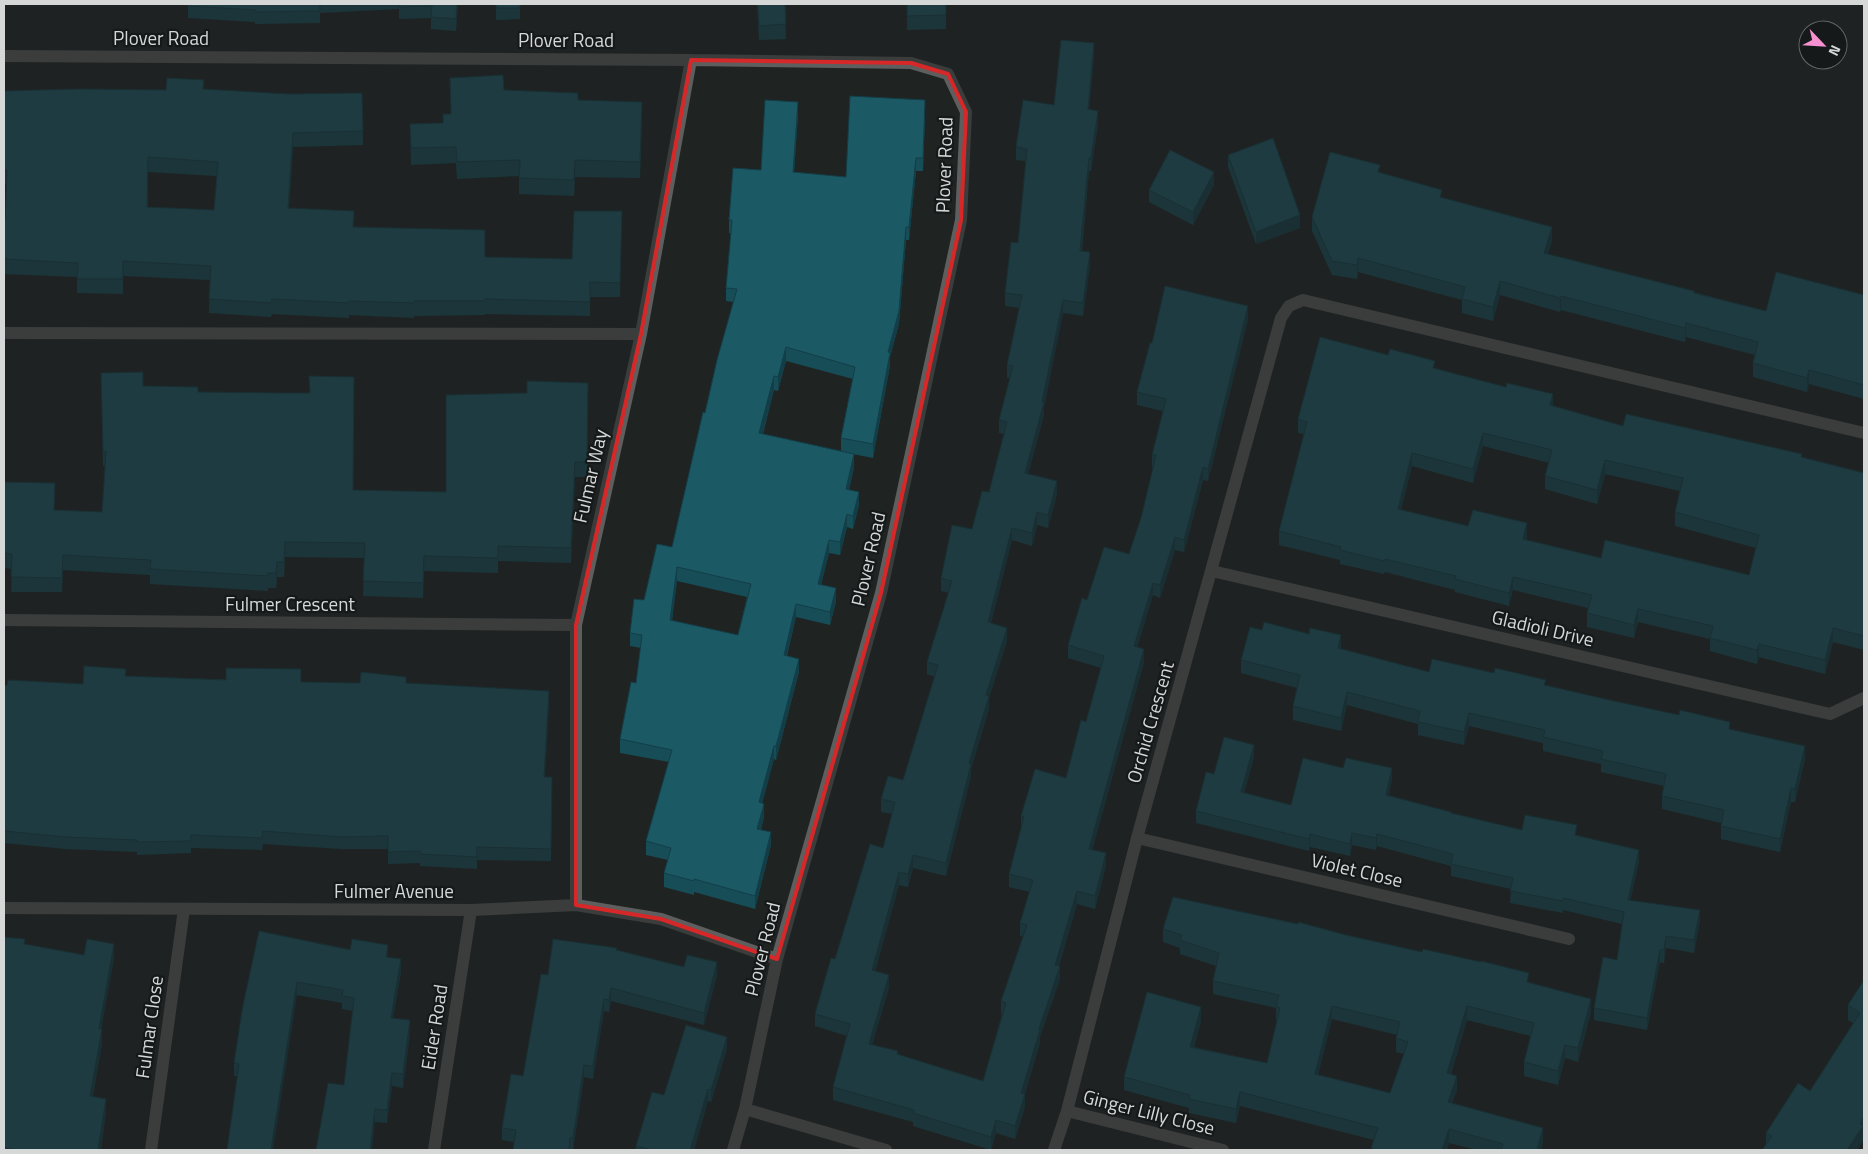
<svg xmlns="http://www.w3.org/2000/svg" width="1868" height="1154" font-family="'Titillium Web',sans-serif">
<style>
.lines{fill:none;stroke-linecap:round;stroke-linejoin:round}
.street{stroke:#5d5e5d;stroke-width:12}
.wall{fill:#174d57;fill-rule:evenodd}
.shaded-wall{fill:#133e47}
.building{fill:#1b5965;stroke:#133e47;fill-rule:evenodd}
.marked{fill:none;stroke:#d62828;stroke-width:4;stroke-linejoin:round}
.labels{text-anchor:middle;stroke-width:4.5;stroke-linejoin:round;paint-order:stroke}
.street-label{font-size:19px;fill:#d6d8d8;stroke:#161919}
</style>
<rect width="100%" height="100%" fill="#1f2322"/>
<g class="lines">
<path class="street" d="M 4,56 L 691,60 L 911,63 L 948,74 L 966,112 L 961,220 L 881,593 L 777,959 L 745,1109 L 733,1150
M 4,333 L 641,334
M 1212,571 L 1830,714 L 1864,698
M 4,620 L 576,625
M 1137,838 L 1569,939
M 576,905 L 576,625 L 641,334 L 691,60
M 4,908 L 471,910 L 576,905 L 661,919 L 777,959
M 745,1109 L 886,1150
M 1067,1111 L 1223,1150
M 151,1150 L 184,909
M 434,1150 L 471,910
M 1054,1150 L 1067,1111 L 1137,838 L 1281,318 L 1289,306 L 1303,300 L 1864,433"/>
</g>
<path class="wall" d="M 188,4 L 458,4 L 456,31 L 431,29 L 431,18 L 399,19 L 399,9 L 320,13 L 320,23 L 255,24 L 255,22 L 188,18 Z
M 496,4 L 532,4 L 520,4 L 520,19 L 496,20 Z
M 757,4 L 816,4 L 785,5 L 786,39 L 759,40 Z
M 834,4 L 946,4 L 946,29 L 907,30 L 907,5 Z
M 1094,56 L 1089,109 L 1098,124 L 1091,171 L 1089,171 L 1082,251 L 1090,265 L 1083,316 L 1063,313 L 1044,407 L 1044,415 L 1028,474 L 1057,494 L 1048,528 L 1037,525 L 1032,546 L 1012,540 L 991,623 L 1007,641 L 989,698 L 989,709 L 971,769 L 971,776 L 946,876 L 913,868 L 908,887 L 899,885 L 875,971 L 889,988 L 872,1044 L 898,1054 L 983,1081 L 1002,1014 L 1001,1014 L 1001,1001 L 1023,936 L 1020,936 L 1020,923 L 1030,892 L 1009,887 L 1009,874 L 1021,829 L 1021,816 L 1066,778 L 1086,722 L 1101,668 L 1068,658 L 1068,645 L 1087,600 L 1129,554 L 1141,518 L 1153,468 L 1152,467 L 1152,455 L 1163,411 L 1137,405 L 1137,392 L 1152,343 L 1248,319 L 1208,481 L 1203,480 L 1184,552 L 1175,550 L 1160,598 L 1153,595 L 1137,647 L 1144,662 L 1092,850 L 1106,866 L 1095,909 L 1077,904 L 1059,966 L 1060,979 L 1040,1037 L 1040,1043 L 1025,1094 L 1025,1107 L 1015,1139 L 996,1133 L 991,1150 L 913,1126 L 913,1122 L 833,1100 L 833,1087 L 847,1036 L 815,1026 L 815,1014 L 835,959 L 883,848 L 892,814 L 881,812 L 881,799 L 903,780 L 935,677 L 927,674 L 927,662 L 949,593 L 941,591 L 941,578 L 972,529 L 989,492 L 1004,434 L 999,433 L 999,420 L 1010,378 L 1007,378 L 1007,365 L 1020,308 L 1005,306 L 1005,293 L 1018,243 L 1026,161 L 1016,160 L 1016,147 L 1054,105 Z
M 450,78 L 504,90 L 578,100 L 642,118 L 640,178 L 575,177 L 574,196 L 519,194 L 519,176 L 457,179 L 456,163 L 411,165 L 410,124 L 443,123 L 451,114 Z
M 204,89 L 363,131 L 363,145 L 293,147 L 289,208 L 354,227 L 485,257 L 572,259 L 622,211 L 620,297 L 590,297 L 590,316 L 485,314 L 485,315 L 414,316 L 414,318 L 349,315 L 349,318 L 272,314 L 271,317 L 209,313 L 210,280 L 123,276 L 123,294 L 77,293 L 77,277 L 4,274 L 4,220 L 5,220 L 7,185 L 4,185 L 4,91 L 166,90 ZM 148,172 L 217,176 L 214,210 L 148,207 Z
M 925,113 L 923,171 L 916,171 L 909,240 L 906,240 L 899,324 L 890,357 L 890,366 L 873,458 L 842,452 L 854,468 L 849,490 L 859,505 L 853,529 L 847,527 L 840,555 L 829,553 L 821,585 L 836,602 L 830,625 L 796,617 L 787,656 L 799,672 L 776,760 L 774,759 L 762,803 L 764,817 L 761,830 L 771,845 L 755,909 L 694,892 L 694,895 L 664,887 L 664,873 L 668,860 L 646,855 L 646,841 L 669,762 L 620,753 L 620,739 L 636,683 L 641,648 L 630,646 L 630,633 L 644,600 L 672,547 L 705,413 L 733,302 L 726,301 L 726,288 L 731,233 L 729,233 L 729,220 L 761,170 L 798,115 L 794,173 L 846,177 ZM 786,361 L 853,379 L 841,438 L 841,452 L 763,434 L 774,390 L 778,391 ZM 677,581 L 747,597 L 738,635 L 672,621 Z
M 1228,155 L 1300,228 L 1256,244 L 1228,167 Z
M 1380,173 L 1552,241 L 1548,254 L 1766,311 L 1864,295 L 1864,399 L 1809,384 L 1807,392 L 1753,377 L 1753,363 L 1755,355 L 1686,337 L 1685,342 L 1561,310 L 1560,312 L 1500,295 L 1493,321 L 1462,313 L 1462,300 L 1358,272 L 1357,279 L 1332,275 L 1312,231 L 1312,217 Z
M 1214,185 L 1193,225 L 1149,202 L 1149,190 Z
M 1435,368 L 1553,406 L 1623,426 L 1802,457 L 1864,473 L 1864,650 L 1833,642 L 1825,674 L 1759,657 L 1757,664 L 1710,651 L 1710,639 L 1638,622 L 1634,638 L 1587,627 L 1587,613 L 1588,608 L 1513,590 L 1509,606 L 1455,592 L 1455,590 L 1385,572 L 1384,574 L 1340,564 L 1340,560 L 1279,545 L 1279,531 L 1304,434 L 1298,433 L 1298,419 ZM 1483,446 L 1549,463 L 1545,476 L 1545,489 L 1597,504 L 1605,474 L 1680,491 L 1675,512 L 1675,526 L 1756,548 L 1749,575 L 1601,558 L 1526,540 L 1527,537 L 1468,526 L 1401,510 L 1412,466 L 1473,483 Z
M 101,373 L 143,386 L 198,392 L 353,490 L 446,492 L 527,393 L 588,383 L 587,477 L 575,477 L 571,563 L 498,561 L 498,573 L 424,571 L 423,598 L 363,596 L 364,558 L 285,557 L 284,577 L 277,577 L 276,588 L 268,588 L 268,591 L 150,584 L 150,575 L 63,570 L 62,592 L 11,592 L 12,569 L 4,568 L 4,482 L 55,510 L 102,512 L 105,466 L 103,466 Z
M 1262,630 L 1309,634 L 1341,649 L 1429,672 L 1546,685 L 1730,729 L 1805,759 L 1795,802 L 1791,802 L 1780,852 L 1721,839 L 1721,823 L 1662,809 L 1662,796 L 1664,786 L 1601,772 L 1601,764 L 1543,751 L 1543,743 L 1469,726 L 1464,745 L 1418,735 L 1418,724 L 1347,705 L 1341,731 L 1293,720 L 1293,706 L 1297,688 L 1241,673 L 1241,660 Z
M 126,676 L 301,682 L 406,684 L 549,703 L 545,777 L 552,777 L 551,861 L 477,860 L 477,869 L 420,866 L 420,863 L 388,864 L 388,849 L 341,849 L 263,844 L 262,850 L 191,848 L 191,853 L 137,855 L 137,852 L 66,849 L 4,843 L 4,686 L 83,684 Z
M 1254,757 L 1244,793 L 1291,805 L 1392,780 L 1388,795 L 1451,813 L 1522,830 L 1577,835 L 1639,862 L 1630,900 L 1700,922 L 1694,953 L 1666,948 L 1664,963 L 1660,962 L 1647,1030 L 1594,1020 L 1594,1008 L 1617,960 L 1622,924 L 1563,910 L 1563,913 L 1510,903 L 1511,889 L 1451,876 L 1451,866 L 1377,846 L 1376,850 L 1352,845 L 1350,856 L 1310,847 L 1309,851 L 1196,823 L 1196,811 L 1214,774 Z
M 1163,929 L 1346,935 L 1529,982 L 1591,1012 L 1578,1062 L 1565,1058 L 1558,1085 L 1524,1076 L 1524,1062 L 1531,1036 L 1467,1020 L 1451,1074 L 1457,1090 L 1452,1103 L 1543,1142 L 1541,1150 L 1477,1150 L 1449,1143 L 1447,1150 L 1371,1150 L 1374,1140 L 1240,1106 L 1236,1123 L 1189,1113 L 1189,1108 L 1124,1090 L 1124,1077 L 1201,1021 L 1194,1047 L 1267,1063 L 1277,1020 L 1276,1020 L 1276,1008 L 1213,994 L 1213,981 L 1216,966 L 1180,954 L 1180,948 L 1163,942 ZM 1332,1019 L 1397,1035 L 1396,1038 L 1396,1052 L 1404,1054 L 1390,1093 L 1318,1075 Z
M 259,931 L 388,957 L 401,972 L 393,1018 L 410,1033 L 403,1088 L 392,1086 L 387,1123 L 375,1122 L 344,1085 L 353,1011 L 342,1009 L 342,1003 L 297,995 L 237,1076 L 234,1076 L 234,1063 Z
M 4,937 L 25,944 L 84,955 L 114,958 L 101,1029 L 102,1043 L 93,1096 L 106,1112 L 101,1150 L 4,1150 Z
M 617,950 L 717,975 L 704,1025 L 611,1001 L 609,1012 L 604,1011 L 593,1079 L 584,1077 L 573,1150 L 513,1150 L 514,1142 L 502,1140 L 502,1128 L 523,1076 L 548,975 Z
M 1864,980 L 1864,1132 L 1863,1134 L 1863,1141 L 1766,1145 L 1766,1133 L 1810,1091 L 1853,1023 L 1848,1020 L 1848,1005 Z
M 727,1049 L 711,1102 L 708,1101 L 694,1150 L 636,1150 L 636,1146 Z"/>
<path class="shaded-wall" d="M 457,4 L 458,4 L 456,31 L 456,19 Z
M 1094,43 L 1094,56 L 1088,122 L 1088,109 Z
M 925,100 L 925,113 L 923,171 L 923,158 Z
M 642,102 L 642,118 L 640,178 L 640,162 Z
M 798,102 L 798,115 L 793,186 L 793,172 Z
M 1098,111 L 1098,124 L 1091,171 L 1091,158 Z
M 293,133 L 293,147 L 288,222 L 288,208 Z
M 916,158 L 916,171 L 909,240 L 909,227 Z
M 1089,158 L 1089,171 L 1080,263 L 1080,251 Z
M 575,160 L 575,177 L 574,196 L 574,180 Z
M 1214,172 L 1214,185 L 1193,225 L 1193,212 Z
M 1300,215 L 1300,228 L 1256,244 L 1256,232 Z
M 906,227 L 906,240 L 899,324 L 890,357 L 890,366 L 873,458 L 873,444 L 888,352 Z
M 1552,227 L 1552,241 L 1544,267 L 1544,253 Z
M 1090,252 L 1090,265 L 1083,316 L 1083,303 Z
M 1358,258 L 1358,272 L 1357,279 L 1357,265 Z
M 1500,281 L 1500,295 L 1493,321 L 1493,307 Z
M 1561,296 L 1561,310 L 1560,312 L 1560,298 Z
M 1063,300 L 1063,313 L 1044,407 L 1044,415 L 1025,486 L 1025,473 L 1042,402 Z
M 1248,306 L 1248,319 L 1208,481 L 1208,469 Z
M 1686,323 L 1686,337 L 1685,342 L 1685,328 Z
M 786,347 L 786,361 L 778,391 L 778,377 Z
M 1809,370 L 1809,384 L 1807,392 L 1807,378 Z
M 774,376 L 774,390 L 759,447 L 759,433 Z
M 1553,394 L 1553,408 L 1550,405 Z
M 1483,433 L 1483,446 L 1473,483 L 1473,469 Z
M 1412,453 L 1412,466 L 1398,522 L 1398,509 Z
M 854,454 L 854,468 L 846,503 L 846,489 Z
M 1605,460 L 1605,474 L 1597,504 L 1597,490 Z
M 575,462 L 575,477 L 571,563 L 571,548 Z
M 1203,467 L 1203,480 L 1184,552 L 1184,540 Z
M 1057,481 L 1057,494 L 1048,528 L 1048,515 Z
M 859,492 L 859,505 L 853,529 L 853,516 Z
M 1037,512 L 1037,525 L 1032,546 L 1032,533 Z
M 847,514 L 847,527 L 840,555 L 840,542 Z
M 1527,523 L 1527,537 L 1523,553 L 1523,539 Z
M 1012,528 L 1012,540 L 988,635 L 988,622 Z
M 1175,537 L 1175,550 L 1160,598 L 1160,585 Z
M 829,540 L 829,553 L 818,597 L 818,584 Z
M 285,542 L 285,557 L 284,577 L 284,562 Z
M 277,562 L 277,577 L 276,588 L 276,573 Z
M 677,567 L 677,581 L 670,634 L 670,620 Z
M 1513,577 L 1513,590 L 1509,606 L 1509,593 Z
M 1153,583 L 1153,595 L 1134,659 L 1134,646 Z
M 836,588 L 836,602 L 830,625 L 830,612 Z
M 796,604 L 796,617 L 784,668 L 784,655 Z
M 1638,609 L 1638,622 L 1634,638 L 1634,625 Z
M 1007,628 L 1007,641 L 989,698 L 989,709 L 971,769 L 971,776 L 946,876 L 946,863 L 969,763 L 986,695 Z
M 1833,628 L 1833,642 L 1825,674 L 1825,660 Z
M 1341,635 L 1341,648 L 1338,661 L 1338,648 Z
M 1759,644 L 1759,657 L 1757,664 L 1757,650 Z
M 1144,649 L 1144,662 L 1089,862 L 1089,849 Z
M 799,659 L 799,672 L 776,760 L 776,746 Z
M 549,691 L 549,703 L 544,789 L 544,777 Z
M 1347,692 L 1347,705 L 1341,731 L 1341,718 Z
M 1469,713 L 1469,726 L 1464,745 L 1464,732 Z
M 1254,745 L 1254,757 L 1241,805 L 1241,792 Z
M 774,746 L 774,759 L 759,816 L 759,802 Z
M 1805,746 L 1805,759 L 1795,802 L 1795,789 Z
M 1392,768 L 1392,780 L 1386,807 L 1386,795 Z
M 1791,788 L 1791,802 L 1780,852 L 1780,839 Z
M 764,804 L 764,817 L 757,842 L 757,829 Z
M 771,832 L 771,845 L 755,909 L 755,896 Z
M 1352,833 L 1352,845 L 1350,856 L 1350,844 Z
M 1310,834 L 1310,847 L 1309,851 L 1309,839 Z
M 1377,834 L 1377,846 L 1376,850 L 1376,838 Z
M 1639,850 L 1639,862 L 1628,912 L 1628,900 Z
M 1106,853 L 1106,866 L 1095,909 L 1095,896 Z
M 913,855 L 913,868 L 908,887 L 908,874 Z
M 899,872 L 899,885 L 872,983 L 872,970 Z
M 1077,891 L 1077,904 L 1055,978 L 1055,965 Z
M 1700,910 L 1700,922 L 1694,953 L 1694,940 Z
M 1666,936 L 1666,948 L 1664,963 L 1664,950 Z
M 114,944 L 114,958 L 99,1042 L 99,1029 Z
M 388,945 L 388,958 L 386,957 Z
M 1660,950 L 1660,962 L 1647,1030 L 1647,1018 Z
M 401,959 L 401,972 L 391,1031 L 391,1018 Z
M 717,962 L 717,975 L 704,1025 L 704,1013 Z
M 1060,966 L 1060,979 L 1040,1037 L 1040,1043 L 1021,1106 L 1021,1093 L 1039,1029 Z
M 889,975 L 889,988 L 869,1056 L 869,1044 Z
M 297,982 L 297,995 L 273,1150 L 271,1150 Z
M 611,988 L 611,1001 L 609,1012 L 609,1000 Z
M 604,999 L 604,1011 L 593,1079 L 593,1066 Z
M 1591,999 L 1591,1012 L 1578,1062 L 1578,1048 Z
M 1332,1006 L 1332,1019 L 1315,1088 L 1315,1074 Z
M 1467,1006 L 1467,1020 L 1447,1087 L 1447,1073 Z
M 1201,1007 L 1201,1021 L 1190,1060 L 1190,1047 Z
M 410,1020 L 410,1033 L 403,1088 L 403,1074 Z
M 102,1029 L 102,1043 L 90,1110 L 90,1096 Z
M 727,1037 L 727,1049 L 711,1102 L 711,1090 Z
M 1565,1045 L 1565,1058 L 1558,1085 L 1558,1071 Z
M 584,1065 L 584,1077 L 573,1150 L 573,1138 Z
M 392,1073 L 392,1086 L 387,1123 L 387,1110 Z
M 1457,1076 L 1457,1090 L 1448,1116 L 1448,1102 Z
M 708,1089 L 708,1101 L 694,1150 L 690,1150 Z
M 1240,1092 L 1240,1106 L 1236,1123 L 1236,1109 Z
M 1025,1094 L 1025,1107 L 1015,1139 L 1015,1126 Z
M 106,1099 L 106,1112 L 101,1150 L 98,1150 Z
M 375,1109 L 375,1122 L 372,1150 L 370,1150 Z
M 1864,1117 L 1864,1132 L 1863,1134 L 1863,1141 L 1857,1150 L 1847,1150 L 1860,1124 Z
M 996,1120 L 996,1133 L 991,1150 L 991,1137 Z
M 1543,1128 L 1543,1142 L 1541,1150 L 1537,1150 Z
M 1449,1129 L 1449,1143 L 1447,1150 L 1442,1150 Z"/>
<path class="building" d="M 188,4 L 320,4 L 320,11 L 255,12 L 255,10 L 188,6 Z
M 399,4 L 457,4 L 456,19 L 431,17 L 432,6 L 399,7 Z
M 496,4 L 520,4 L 520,8 L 496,8 Z
M 758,4 L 785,4 L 786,24 L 759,26 Z
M 907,4 L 946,4 L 946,15 L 907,16 Z
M 1061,40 L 1094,43 L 1088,109 L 1098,111 L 1091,158 L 1089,158 L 1080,251 L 1090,252 L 1083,303 L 1063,300 L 1042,402 L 1044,402 L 1025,473 L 1057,481 L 1048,515 L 1037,512 L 1032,533 L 1012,528 L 988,622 L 1007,628 L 986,695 L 989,696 L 969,763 L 971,764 L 946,863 L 913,855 L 908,874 L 899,872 L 872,970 L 889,975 L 869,1044 L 898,1051 L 897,1054 L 983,1081 L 1006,1003 L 1001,1001 L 1027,925 L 1020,923 L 1033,880 L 1009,874 L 1024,817 L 1021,816 L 1035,769 L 1066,778 L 1081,720 L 1086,722 L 1104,656 L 1068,645 L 1082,598 L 1087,600 L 1104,547 L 1129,554 L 1141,518 L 1156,455 L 1152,455 L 1166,399 L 1137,392 L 1150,343 L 1152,343 L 1165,286 L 1248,306 L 1208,469 L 1203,467 L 1184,540 L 1175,537 L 1160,585 L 1153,583 L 1134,646 L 1144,649 L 1089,849 L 1106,853 L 1095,896 L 1077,891 L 1055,965 L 1060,966 L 1039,1029 L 1040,1030 L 1021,1093 L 1025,1094 L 1015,1126 L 996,1120 L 991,1137 L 913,1113 L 914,1110 L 833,1087 L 850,1024 L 815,1014 L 831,958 L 835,959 L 870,844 L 883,848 L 895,802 L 881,799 L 888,776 L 903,780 L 938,665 L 927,662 L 952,581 L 941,578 L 952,525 L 972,529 L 982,491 L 989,492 L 1007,422 L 999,420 L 1013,366 L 1007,365 L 1022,295 L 1005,293 L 1011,242 L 1018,243 L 1027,149 L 1016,147 L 1023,100 L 1054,105 Z
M 503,75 L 504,90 L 578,93 L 578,100 L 642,102 L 640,162 L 575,160 L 574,180 L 519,178 L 520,160 L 457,162 L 456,147 L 411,148 L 410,124 L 443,123 L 443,114 L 451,114 L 450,78 Z
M 167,78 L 204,80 L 203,89 L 289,94 L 362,93 L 363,131 L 293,133 L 288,208 L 354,211 L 353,227 L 485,230 L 485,257 L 572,259 L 574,211 L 622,211 L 620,283 L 590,282 L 590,302 L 485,299 L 485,301 L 414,301 L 414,303 L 349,301 L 349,303 L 272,299 L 271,303 L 209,299 L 211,266 L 123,261 L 123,279 L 77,279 L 78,263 L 4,259 L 4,220 L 5,220 L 7,170 L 4,171 L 4,91 L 78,89 L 166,90 ZM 148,157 L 218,162 L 214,210 L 147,207 Z
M 850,96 L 925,100 L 923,158 L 916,158 L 909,227 L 906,227 L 899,311 L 888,352 L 890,353 L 873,444 L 841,438 L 855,367 L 786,347 L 778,377 L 774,376 L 759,433 L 854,454 L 846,489 L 859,492 L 853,516 L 847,514 L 840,542 L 829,540 L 818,584 L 836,588 L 830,612 L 796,604 L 784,655 L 799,659 L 776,746 L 774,746 L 759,802 L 764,804 L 757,829 L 771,832 L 755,896 L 694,879 L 694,881 L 664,873 L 671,848 L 646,841 L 672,750 L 620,739 L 631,682 L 636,683 L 642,635 L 630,633 L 634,599 L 644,600 L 657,544 L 672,547 L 703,412 L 705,413 L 717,360 L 737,289 L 726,288 L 732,220 L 729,220 L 733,168 L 761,170 L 765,100 L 798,102 L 793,172 L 846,177 ZM 677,567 L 751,584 L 738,635 L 670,620 Z
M 1273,138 L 1300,215 L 1256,232 L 1228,155 Z
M 1170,150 L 1214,172 L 1193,212 L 1149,190 Z
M 1330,152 L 1380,165 L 1378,172 L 1442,190 L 1440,197 L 1552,227 L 1544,253 L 1694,291 L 1694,293 L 1766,311 L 1776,272 L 1864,295 L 1864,385 L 1809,370 L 1807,378 L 1753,363 L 1758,342 L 1686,323 L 1685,328 L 1561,296 L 1560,298 L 1500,281 L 1493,307 L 1462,299 L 1465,287 L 1358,258 L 1357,265 L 1332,261 L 1312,217 Z
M 1320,337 L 1388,355 L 1390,349 L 1435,361 L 1433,368 L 1506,387 L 1507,383 L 1553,394 L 1550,405 L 1623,426 L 1626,414 L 1802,454 L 1801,457 L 1864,473 L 1864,636 L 1833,628 L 1825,660 L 1759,644 L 1757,650 L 1710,638 L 1713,626 L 1638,609 L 1634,625 L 1587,613 L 1592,595 L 1513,577 L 1509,593 L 1455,579 L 1456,576 L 1385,559 L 1384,561 L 1340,550 L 1341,547 L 1279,531 L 1307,422 L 1298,419 ZM 1483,433 L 1552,450 L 1545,476 L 1597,490 L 1605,460 L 1683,478 L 1675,512 L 1759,535 L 1749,575 L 1605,540 L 1601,558 L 1523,539 L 1527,523 L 1473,510 L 1468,526 L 1398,509 L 1412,453 L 1473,469 Z
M 143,372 L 143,386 L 198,387 L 198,392 L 279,393 L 310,393 L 309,376 L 354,377 L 353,490 L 446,492 L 446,395 L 527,393 L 527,381 L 588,383 L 587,462 L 575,462 L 571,548 L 498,546 L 498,558 L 424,556 L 423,583 L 363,581 L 365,543 L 285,542 L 284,562 L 277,562 L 276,573 L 268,573 L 268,576 L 150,569 L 151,560 L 63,555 L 62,578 L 11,577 L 12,554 L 4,553 L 4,482 L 55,483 L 54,510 L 102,512 L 106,451 L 103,452 L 101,373 Z
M 1264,622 L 1309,634 L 1310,628 L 1341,635 L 1338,648 L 1429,672 L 1432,659 L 1494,673 L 1495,668 L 1546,680 L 1544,685 L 1614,701 L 1679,715 L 1680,710 L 1730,722 L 1729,729 L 1805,746 L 1795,789 L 1791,788 L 1780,839 L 1721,826 L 1724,810 L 1662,796 L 1666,774 L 1601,759 L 1603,751 L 1543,737 L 1545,730 L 1469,713 L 1464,732 L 1418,722 L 1420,711 L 1347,692 L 1341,718 L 1293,706 L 1300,675 L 1241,660 L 1250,627 L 1262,630 Z
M 84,666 L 126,669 L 125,676 L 226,680 L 226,668 L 301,669 L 301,682 L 360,683 L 361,672 L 406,677 L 406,683 L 549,691 L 544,777 L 552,777 L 551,849 L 477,847 L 477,857 L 420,854 L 420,851 L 388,852 L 388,836 L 341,837 L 263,831 L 262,838 L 191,835 L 191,841 L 137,842 L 137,840 L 66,837 L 4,831 L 4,686 L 7,685 L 8,680 L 83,684 Z
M 1224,737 L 1254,745 L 1241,792 L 1291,805 L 1303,758 L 1343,768 L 1346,758 L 1392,768 L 1386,795 L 1451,812 L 1451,813 L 1522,830 L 1525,815 L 1577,825 L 1575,835 L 1639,850 L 1628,900 L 1700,910 L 1694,940 L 1666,936 L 1664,950 L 1660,950 L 1647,1018 L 1594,1008 L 1603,957 L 1617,960 L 1624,912 L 1563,898 L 1563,901 L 1510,891 L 1513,878 L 1451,864 L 1453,854 L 1377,834 L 1376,838 L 1352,833 L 1350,844 L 1310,834 L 1309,839 L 1196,811 L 1206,772 L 1214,774 Z
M 1173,897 L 1298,924 L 1298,922 L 1346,935 L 1422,952 L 1423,949 L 1481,962 L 1481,961 L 1529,973 L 1527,982 L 1591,999 L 1578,1048 L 1565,1045 L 1558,1071 L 1524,1062 L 1534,1023 L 1467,1006 L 1447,1073 L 1457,1076 L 1448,1102 L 1543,1128 L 1537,1150 L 1501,1150 L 1503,1144 L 1449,1129 L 1442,1150 L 1376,1150 L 1371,1148 L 1378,1128 L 1240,1092 L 1236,1109 L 1189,1099 L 1190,1095 L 1124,1077 L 1147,992 L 1201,1007 L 1190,1047 L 1267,1063 L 1280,1008 L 1276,1006 L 1279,995 L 1213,981 L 1219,953 L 1180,940 L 1182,935 L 1163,929 ZM 1332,1006 L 1400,1022 L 1396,1038 L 1408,1042 L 1390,1093 L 1315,1074 Z
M 259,931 L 350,950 L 352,939 L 388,945 L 386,957 L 401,959 L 391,1018 L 410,1020 L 403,1074 L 392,1073 L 387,1110 L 375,1109 L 370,1150 L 316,1150 L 328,1083 L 344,1085 L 354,998 L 342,996 L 343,990 L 297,982 L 271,1150 L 227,1150 L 239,1064 L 234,1063 L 242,1010 Z
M 4,937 L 25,939 L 24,944 L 84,955 L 87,939 L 114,944 L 99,1029 L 102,1029 L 90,1096 L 106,1099 L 98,1150 L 20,1150 L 4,1148 Z
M 553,939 L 617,948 L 616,950 L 684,967 L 687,955 L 717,962 L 704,1013 L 611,988 L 609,1000 L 604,999 L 593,1066 L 584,1065 L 573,1138 L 570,1138 L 569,1150 L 513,1150 L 516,1130 L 502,1128 L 511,1074 L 523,1076 L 541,974 L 548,975 Z
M 1864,980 L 1864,1117 L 1860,1124 L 1863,1126 L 1847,1150 L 1762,1150 L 1772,1136 L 1766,1133 L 1798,1083 L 1810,1091 L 1860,1013 L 1848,1005 Z
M 686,1025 L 727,1037 L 711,1090 L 708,1089 L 690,1150 L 652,1150 L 636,1146 L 652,1092 L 664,1095 Z"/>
<path d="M0 0H1868V1154H0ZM 691,60 L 911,63 L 948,74 L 966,112 L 961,220 L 881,593 L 777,959 L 661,919 L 576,905 L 576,625 L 641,334 Z" fill="#1f2322" fill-opacity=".55" fill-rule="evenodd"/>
<path class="marked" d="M 691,60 L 911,63 L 948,74 L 966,112 L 961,220 L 881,593 L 777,959 L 661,919 L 576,905 L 576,625 L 641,334 Z"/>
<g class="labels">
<g class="street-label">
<text x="161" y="45">Plover Road</text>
<text x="566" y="47">Plover Road</text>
<text transform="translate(944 165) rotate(-88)" y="7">Plover Road</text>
<text transform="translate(590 476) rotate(-77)" y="7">Fulmar Way</text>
<text transform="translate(868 559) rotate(-77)" y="7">Plover Road</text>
<text x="290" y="611">Fulmer Crescent</text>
<text transform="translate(1543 628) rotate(13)" y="7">Gladioli Drive</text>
<text transform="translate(1150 722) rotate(-74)" y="7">Orchid Crescent</text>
<text transform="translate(1357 870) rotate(13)" y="7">Violet Close</text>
<text x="394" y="898">Fulmer Avenue</text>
<text transform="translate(762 949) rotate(-76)" y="7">Plover Road</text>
<text transform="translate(149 1027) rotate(-82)" y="7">Fulmar Close</text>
<text transform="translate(434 1027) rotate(-81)" y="7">Eider Road</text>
<text transform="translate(1149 1112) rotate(14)" y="7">Ginger Lilly Close</text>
</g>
</g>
<rect width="1868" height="1154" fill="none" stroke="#d6d8d8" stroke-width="10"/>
<g transform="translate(1823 45) rotate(115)"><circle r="24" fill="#161919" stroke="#636565"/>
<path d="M0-4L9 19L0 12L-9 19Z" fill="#f690d1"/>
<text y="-8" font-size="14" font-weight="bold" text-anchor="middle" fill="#d6d8d8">N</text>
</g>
</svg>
